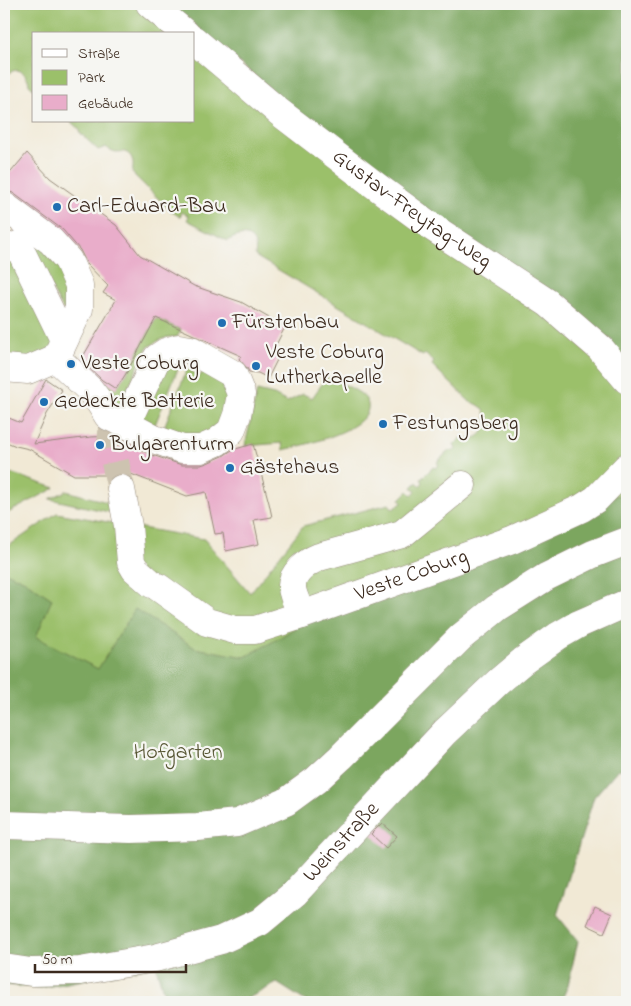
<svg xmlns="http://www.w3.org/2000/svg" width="631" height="1006" viewBox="0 0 631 1006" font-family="'Indie Flower',sans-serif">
<rect width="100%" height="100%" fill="#f6f6f2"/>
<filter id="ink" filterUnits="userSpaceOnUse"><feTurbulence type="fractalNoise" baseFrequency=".02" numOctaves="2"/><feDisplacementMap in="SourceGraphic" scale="10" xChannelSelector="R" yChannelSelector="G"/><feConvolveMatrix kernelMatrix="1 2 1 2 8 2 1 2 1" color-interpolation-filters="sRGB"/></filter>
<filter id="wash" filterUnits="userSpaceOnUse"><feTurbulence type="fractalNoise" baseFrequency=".0096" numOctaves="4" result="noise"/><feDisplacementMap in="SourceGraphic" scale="20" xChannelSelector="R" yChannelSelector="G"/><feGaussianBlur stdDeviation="1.12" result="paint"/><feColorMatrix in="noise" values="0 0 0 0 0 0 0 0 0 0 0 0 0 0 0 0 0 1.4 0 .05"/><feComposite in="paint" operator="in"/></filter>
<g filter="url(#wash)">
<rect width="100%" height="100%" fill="#f1e9d5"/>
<g fill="#9bc06a" stroke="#6b7544">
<path d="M4 4H134L170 34H34V89L29 84C27 69 12 65 4 79Z"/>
<path d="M194 54 538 307 595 357 627 397V596L4 959V549L57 513 204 539 250 593 303 526 389 504 393 509 402 503 400 499 408 491 412 495 416 492 412 487 417 482 420 486 423 482 421 479 433 467 435 468 439 465 437 462 450 450 452 452 456 449 454 445 461 438C466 439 472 440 477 437 486 433 489 417 483 409 480 405 475 403 470 402L432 365 434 362 425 354 423 356 255 256C259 236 243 230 228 241L187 220 189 216 182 212 180 217 171 211 132 173C134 165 134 155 125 152 120 151 116 153 113 151 110 150 108 149 106 147L98 150 79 132 80 130 70 121H194Z"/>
<path d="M36 238 67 267 69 321 27 242Z"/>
<path d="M18 255 60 348 4 366V264Z"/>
<path d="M156 318 181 330 177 337H168L158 341 147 348 116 413 78 365 116 388 127 372Z"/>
<path d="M182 359 152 432 134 424 164 367Z"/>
<path d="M187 369 200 376 204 370 216 375 224 387 228 399 220 426 199 441 161 435Z"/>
<path d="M327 377C337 382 362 390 367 401 379 429 300 446 283 450L282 443 245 446 257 391 274 395 287 402 303 394 312 398Z"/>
<path d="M4 471 55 488 4 515Z"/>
<path d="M66 491 111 503 112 509 109 512 50 499Z"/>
</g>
<g fill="#7ca65e" stroke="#5c683e">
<path d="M169 4H627V369L386 186Z"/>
<path d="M627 494V771L618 769 594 797 557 915 578 941 568 985 561 1002H307L277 983 241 1002H166L156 966 41 988 4 985V571L25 581 52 599 36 637 98 669 135 609 195 648 245 657 281 637 304 622 614 496Z"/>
</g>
<g id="blocks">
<g fill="#e9adca">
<path d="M27 153 50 178 116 225 140 255 194 286 241 302 285 327 275 347 277 360 268 378 258 373 249 372 247 368 239 359 241 356 156 318 127 372 116 389 102 380 81 360 116 300 103 293 108 286 87 264 80 250 63 230 13 193 4 190V166L11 172Z"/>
<path d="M46 379 62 390 47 414 34 444 91 437 113 436 149 454 182 465H201L207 463 223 456 232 450 253 444 269 503 272 517 254 520 259 544 226 551 223 533 215 534 206 492 187 496 131 474H119L116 475H74L29 449 16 446 4 441V416L21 423Z"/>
<path d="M382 823 397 836 386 848 371 834Z"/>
<path d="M595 906 612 914 604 933 587 925Z"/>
</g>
</g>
</g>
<g filter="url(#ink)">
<use href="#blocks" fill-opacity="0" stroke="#968a7a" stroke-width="1"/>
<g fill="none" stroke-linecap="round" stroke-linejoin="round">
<path stroke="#cdc3b0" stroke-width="28" stroke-dasharray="28 14" stroke-linecap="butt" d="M121 489 111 444 112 433 128 420"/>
<defs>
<g id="minor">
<path d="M150 4 186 34"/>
<path id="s1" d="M194 40 279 112 376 186 432 227 548 303 600 348 627 380"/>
<path d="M4 206 51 241 68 260 79 285V309L56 358 28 370 4 368"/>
<path d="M18 245 64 340"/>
<path d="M56 358 90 390 100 403 108 416 130 426 154 439 182 449H201L217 442 231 431 237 415 241 394 233 374 191 350 179 348 166 352 157 358 128 420"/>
<path d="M121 489 128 526 131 562 135 569 152 584"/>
<path id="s2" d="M158 587 207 622 235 630H255L302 615 512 540 582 508 596 499 627 467"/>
<path d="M302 615C299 607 293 597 292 588 291 573 307 562 319 557L402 534 462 485"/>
<path d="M4 825 131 829 198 827 237 823 286 802 316 780 341 757 461 637 497 608 546 577 593 554 627 541"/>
<path id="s3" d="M4 968 31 972 80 971 155 958 221 940 260 922 295 893 373 809 445 732 498 682 523 661 558 636 579 624 627 603"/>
</g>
</defs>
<use href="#minor" stroke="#968a7a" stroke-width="29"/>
<use href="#minor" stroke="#fff" stroke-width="28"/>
</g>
</g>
<g fill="#1f6fb2" stroke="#f6f6f2" stroke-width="2">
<circle cx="57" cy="207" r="5"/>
<circle cx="222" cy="323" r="5"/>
<circle cx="71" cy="364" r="5"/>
<circle cx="256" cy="366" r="5"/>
<circle cx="44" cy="402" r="5"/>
<circle cx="383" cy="424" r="5"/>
<circle cx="100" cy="445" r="5"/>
<circle cx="230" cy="468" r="5"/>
</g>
<g text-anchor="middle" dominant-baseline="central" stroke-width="4.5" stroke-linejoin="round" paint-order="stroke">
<g font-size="22" fill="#3b2a1e" stroke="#f6f6f2" text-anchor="start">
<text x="67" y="207">Carl-Eduard-Bau</text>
<text x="232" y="323">Fürstenbau</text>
<text x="266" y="353">Veste Coburg<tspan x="266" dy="25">Lutherkapelle</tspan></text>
<text x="81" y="364">Veste Coburg</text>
<text x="54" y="402">Gedeckte Batterie</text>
<text x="393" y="424">Festungsberg</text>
<text x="110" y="445">Bulgarenturm</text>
<text x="240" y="468">Gästehaus</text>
</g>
<g font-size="22" fill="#3b2a1e" stroke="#f6f6f2">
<text stroke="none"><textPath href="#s1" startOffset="276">Gustav-Freytag-Weg</textPath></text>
<text stroke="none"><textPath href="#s2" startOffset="275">Veste Coburg</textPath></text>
<text stroke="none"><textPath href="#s3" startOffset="378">Weinstraße</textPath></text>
</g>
<g font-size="22" fill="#585735" stroke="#f6f6f2">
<text x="178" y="753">Hofgarten</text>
</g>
</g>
<rect width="631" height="1006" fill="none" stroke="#f6f6f2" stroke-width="20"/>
<rect x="32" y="32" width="162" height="90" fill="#f6f6f2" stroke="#aba49d"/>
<rect x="42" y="49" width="25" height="8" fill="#ffffff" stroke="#aba49d"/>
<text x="78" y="58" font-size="15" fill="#3b2a1e">Straße</text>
<rect x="42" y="70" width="25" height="15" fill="#9bc06a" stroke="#aba49d"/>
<text x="78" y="82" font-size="15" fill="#3b2a1e">Park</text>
<rect x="42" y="95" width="25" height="15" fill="#e9adca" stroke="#aba49d"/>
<text x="78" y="108" font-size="15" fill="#3b2a1e">Gebäude</text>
<path d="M35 964v8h151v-8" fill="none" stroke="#3b2a1e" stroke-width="2.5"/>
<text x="42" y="964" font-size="15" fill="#3b2a1e" stroke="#f6f6f2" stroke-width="4" paint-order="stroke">50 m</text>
</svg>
